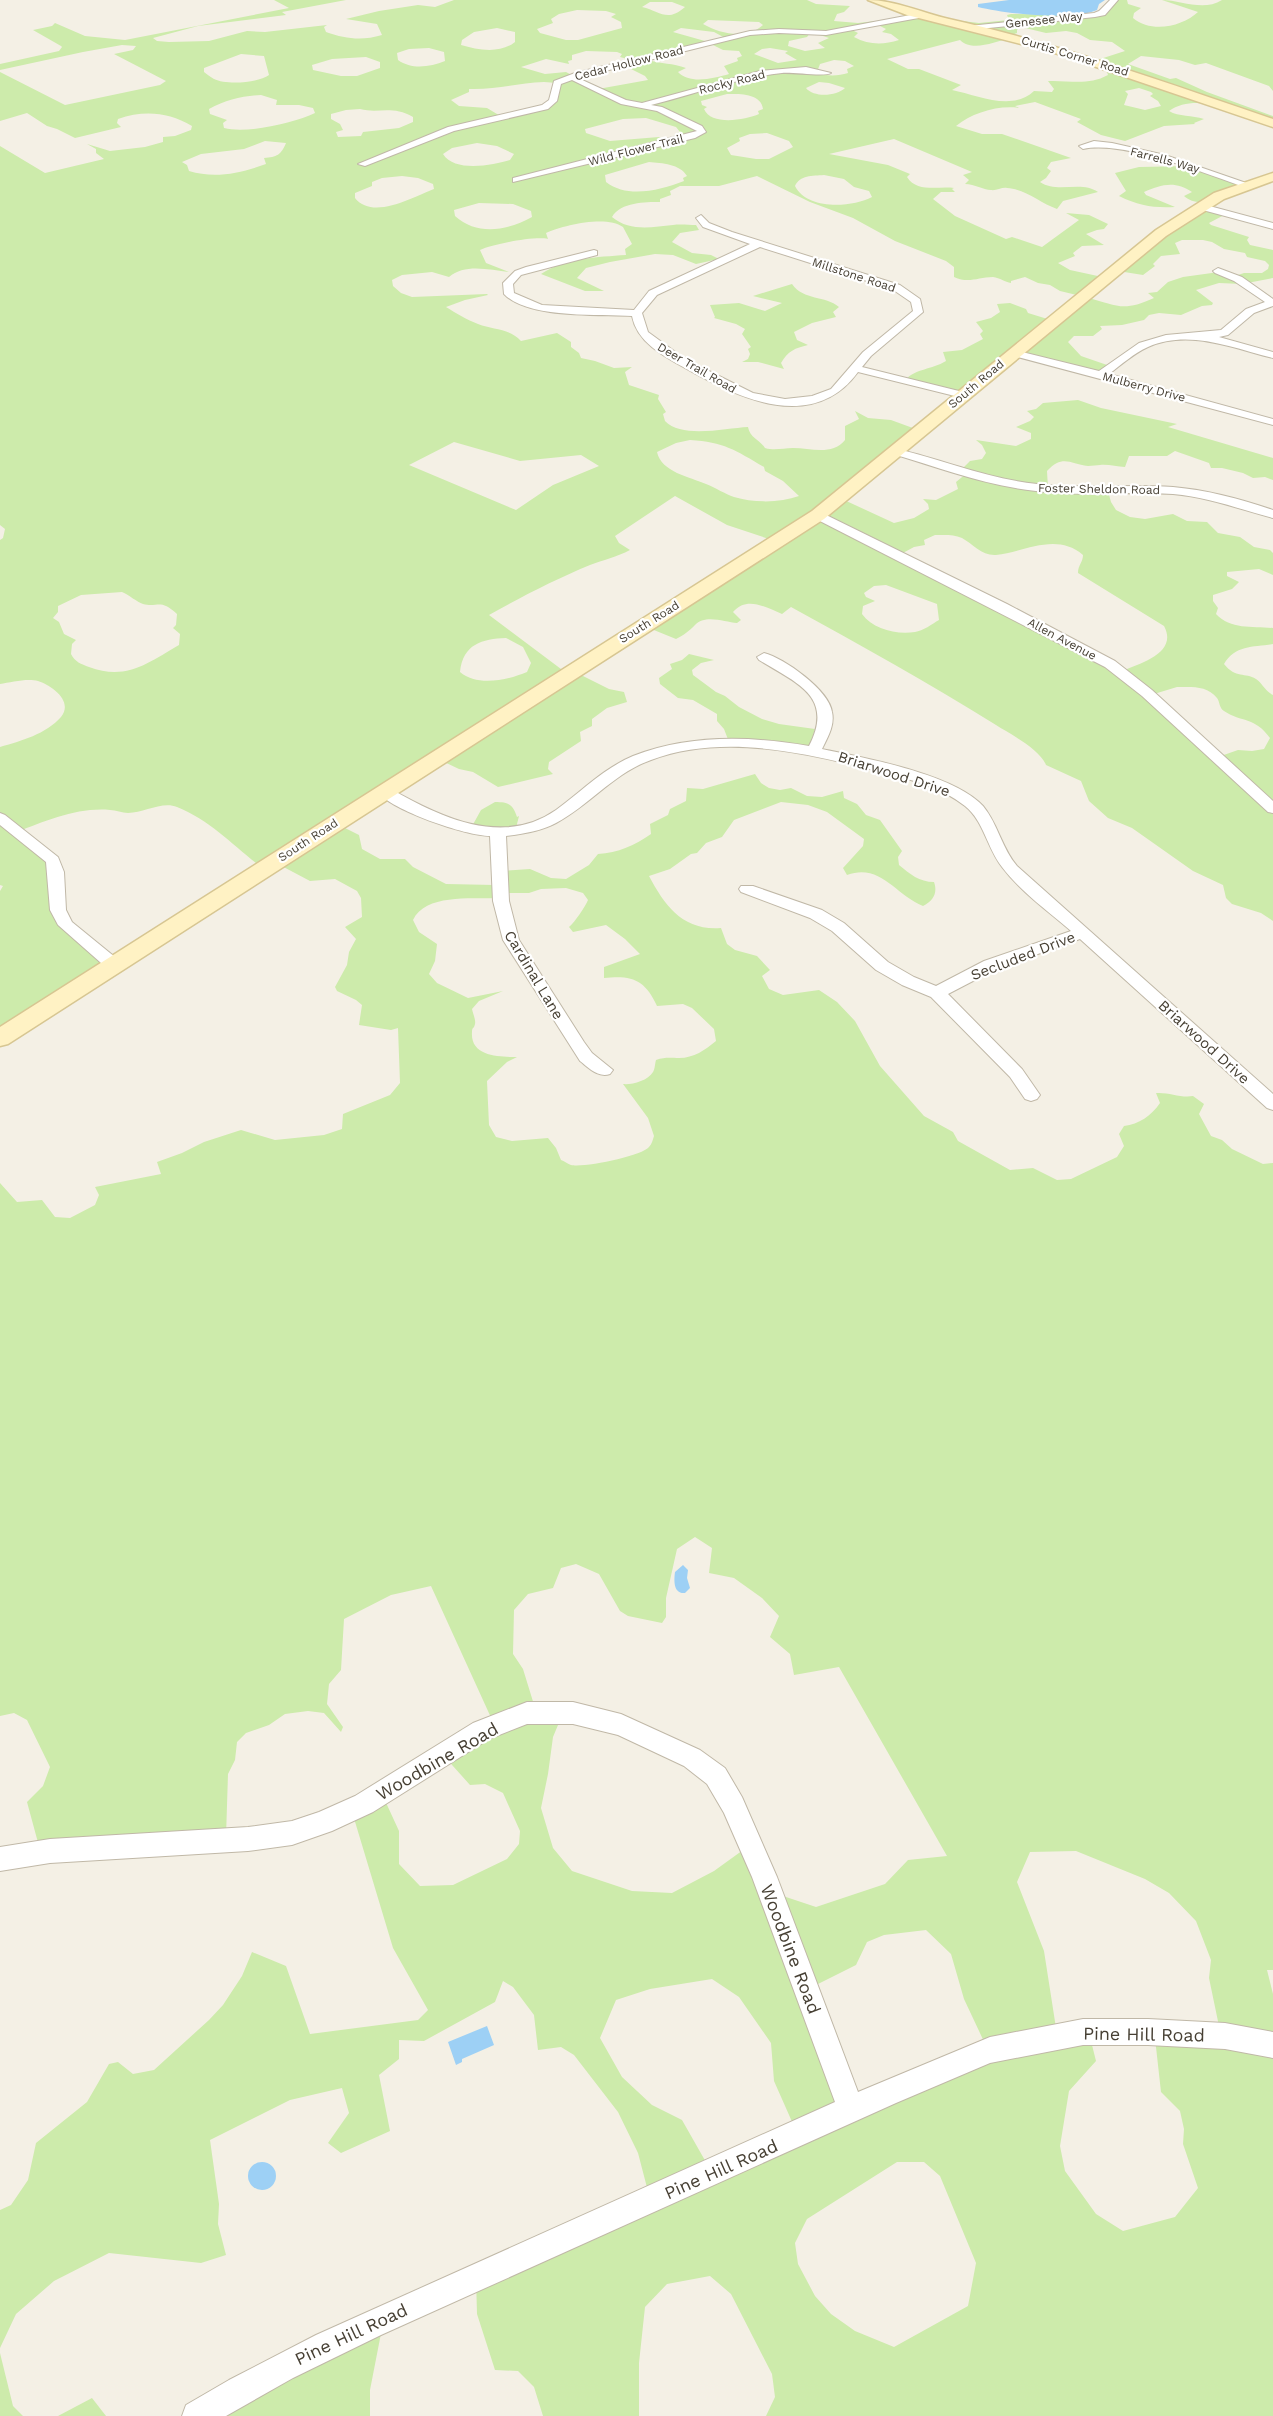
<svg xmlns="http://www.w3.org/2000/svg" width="1273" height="2416" viewBox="0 0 1273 2416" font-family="'Work Sans',sans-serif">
<rect width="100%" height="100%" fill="#f4f0e5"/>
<g fill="#cdebab" fill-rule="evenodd">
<path d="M274 0H346L282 12 286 15 198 26 153 38 157 41 169 42 209 41 247 31 265 32 327 25 324 27 326 32C346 39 362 41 382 35L377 24 346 19 379 11 418 5 435 7 454 0H807L816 4 850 6 844 12 837 14 834 21 858 23 920 16 979 23 1009 20 1007 15 1011 14 1098 15 1115 0H1127L1128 4 1141 8 1134 13 1133 18C1152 34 1183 26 1198 12L1162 0C1181 0 1203 12 1222 0H1273V91L1269 86 1206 63 1195 65 1179 60 1141 56 1128 64 1170 79 1176 78 1207 92 1273 116V123C1243 114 1197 91 1169 111 1179 117 1192 115 1204 119L1194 123 1195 124 1164 126 1125 141 1101 135 1077 122 1081 119 1035 102 1015 106 1019 108C998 105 972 113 956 126L982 134H1002L1071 158 1051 162 1047 168 1051 171 1046 178 1040 182C1058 194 1081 180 1098 192L1063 201 1057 209C1040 203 1025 189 1007 188 1002 187 996 191 991 190 983 190 975 184 965 184L969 180 963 175 972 172 894 139 829 154 888 165 910 174 907 177C917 193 938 186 954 188L952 189 955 192H941L933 199 955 216 1006 239 1012 237 1042 247 1079 220 1066 213 1089 215 1108 224 1104 229 1097 230 1086 234 1104 245 1082 246 1073 253 1075 256 1058 263 1070 270 1107 278 1086 297C1118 306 1123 312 1154 298L1148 293 1157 292 1168 282 1183 277 1219 272 1232 277 1244 273H1262L1268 269 1269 265 1265 261 1247 257 1245 253 1224 249 1212 242 1203 240H1182L1175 243 1180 254 1161 256 1153 264 1155 266 1143 275 1118 271 1203 207 1228 213 1209 223 1211 225 1249 237 1247 240 1250 245 1273 250V278L1242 284 1219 283 1196 290 1213 303 1212 305 1202 306 1181 315 1159 313 1149 315 1144 320 1122 325 1100 326 1102 329 1093 336H1074L1068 342 1081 356 1110 366 1102 373 1016 353 966 394 905 380C917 368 931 370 946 361L943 352 962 350 983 339 980 334 983 331 976 322 991 318 1000 312 997 304 1010 303 1026 309 1028 313 1054 321 1085 297 1060 291 1050 285 1038 283 1025 277 1011 281V283C1005 282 1000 278 993 277 978 277 969 284 954 277V267L946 261 895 241 853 218 810 202 757 176 719 186H680L670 191 671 195 660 199V202C645 202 621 202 612 217 630 232 652 227 673 225 680 224 689 225 696 225L699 230 680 233 672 242 692 253 711 255 719 259 696 264 673 255 655 254 610 262 586 268 577 278 604 291H585L541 274C565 258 597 257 626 255L625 249 632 244 623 227C607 215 563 225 546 233L548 239C534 236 493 244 480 250L486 263 509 272C490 270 465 263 449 277L432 272 402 275 392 280 393 286 401 293 412 297 487 294 488 295 465 300 446 307C456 313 467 320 478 324 493 330 509 328 521 341L557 333 571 342V347L579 353 581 358 595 361 614 368 632 367 625 372 629 385 659 395 658 399 666 412 663 414 665 421C682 439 726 428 748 427 750 438 760 440 765 448 775 451 783 448 793 448 811 448 832 456 845 440V426L859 419 855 411 868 418 891 420 921 431 842 499 894 523 914 518 929 509 928 504 923 499 936 500 958 489 956 482 967 473 961 470 970 461 982 459 986 453 982 445 976 440 1016 446 1031 439V433L1016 427 1030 421 1034 417 1027 411 1036 409 1043 403 1078 400 1101 408 1177 424 1168 427 1273 458V480L1265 477 1253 478 1243 473 1222 468H1211L1209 463 1175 451 1167 456H1129L1125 467C1117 467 1108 464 1100 465 1097 465 1092 466 1088 466 1070 464 1063 454 1047 471L1048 488 1108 491 1111 502 1116 510 1130 517 1145 519 1173 514 1187 521 1207 522 1218 533 1240 537 1254 547 1270 550 1273 553V575L1259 569 1227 572V576L1239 582 1232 589 1213 595V601L1218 608 1216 614C1231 630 1252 626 1273 628V644C1253 647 1235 645 1224 664 1236 679 1245 672 1256 679 1263 684 1265 691 1273 695V921L1261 913 1232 904 1226 898 1223 885 1193 871 1132 828 1108 818 1089 801 1081 781 1046 765C1040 749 1010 734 996 725 929 683 860 645 791 607L782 614C765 607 747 596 733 612L741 620 737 623C725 622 705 614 695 625 689 631 684 635 676 639L644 626 778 542 727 525 675 496 615 536 619 543 630 550C617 557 603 560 590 565 556 579 521 597 489 615L561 669 568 673 575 672 609 689 624 692 627 702 607 708 592 719V726L580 732 581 741 549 762 548 769 553 774 498 787 473 772 459 769 440 760 337 824 359 835 362 849 380 859H405L413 867 446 884 495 885 501 871 530 869 551 878 566 879 589 865 598 854C618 853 635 845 651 834L650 824 668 815 670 809 686 801 687 788 703 789 755 774 761 783 769 788 780 790 791 788 807 796 822 797 843 791 844 798 857 804 866 815 880 820 902 851 898 857 899 865C910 874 919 882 934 882 938 893 933 901 923 906 895 895 881 863 847 875L843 868 863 846 864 839 827 812 808 805 781 802 734 820 722 837 706 843 697 853 691 854 670 869 649 876C665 906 683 931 721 928L727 944 735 950 757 956 770 970 762 976 769 989 783 995 819 990 837 1002 855 1021 880 1066 924 1116 953 1132 958 1141 1010 1170 1033 1168 1057 1180 1071 1179 1117 1157 1124 1146 1119 1134 1124 1126C1139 1124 1151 1116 1160 1103L1156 1093C1169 1092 1180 1098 1193 1096L1204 1104 1199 1114 1211 1136 1222 1140 1232 1149 1263 1164 1273 1163V1970H1267L1273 1994V2416H766L775 2397 772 2374 731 2294 710 2276 667 2284 645 2307 639 2363V2416H543L534 2387 518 2371 495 2370 477 2314 476 2278 650 2199 638 2153 618 2112 574 2055 561 2047 538 2050 534 2015 513 1987 503 1981 495 2002 424 2041 399 2040V2059L379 2075 390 2131 341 2153 328 2143 349 2113 342 2088 290 2100 210 2140 219 2204 218 2224 226 2255 201 2263 109 2253 54 2281 16 2314 0 2348V2210L11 2205 28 2180 36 2143 87 2102 109 2064 118 2062 133 2074 154 2070 209 2020 223 2005 242 1976 252 1952 286 1966 310 2034 418 2020 428 2010 393 1948 353 1815 382 1794 399 1831V1864L420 1886 453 1885 507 1859 519 1844 520 1831 503 1793 485 1784 470 1785 444 1756 493 1722 431 1586 391 1595 344 1619 341 1670 329 1684 327 1704 343 1727 341 1732 324 1713 308 1711 285 1714 269 1725 246 1733 237 1742 235 1760 228 1774 226 1837 40 1850 27 1802 43 1786 50 1767 27 1720 14 1713 0 1716V1183L17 1202 42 1200 55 1217 70 1218 95 1205 99 1195 95 1187 161 1174 157 1162 182 1153 204 1142 241 1130 275 1140 324 1135 342 1129 343 1114 390 1095 400 1083 398 1028 391 1030 359 1025 362 1005 356 1000 337 991 335 987 347 965 349 952 356 939 345 927 362 917 361 898 357 891 335 879 310 881 276 863 264 869C235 848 212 821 177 807 162 801 144 813 128 813 122 813 116 810 110 810 78 807 45 821 17 832L36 848 52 869 53 911 117 964 0 1039V891L3 886 0 885V747C21 741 46 734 61 717 74 701 51 685 38 681 28 678 11 682 0 684V540L3 538 5 529 0 525V146L45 173 104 159 96 153V149L87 144 110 151 145 147 163 142V137L175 136 191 130 192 126C168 112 144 110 118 119L117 123 121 127 75 138 57 129 47 126 27 113 0 121V72L65 105 160 85 166 81 114 54 133 50 136 46 122 45 83 52 0 70V64L59 51 62 47 61 46 33 30 52 26 55 23 85 36 125 40 289 8ZM650 2H672L685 7C667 23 660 11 642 7ZM577 10 606 11 616 14 611 17 621 22 622 28 578 40H566L540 33 537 29 553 23 551 19 559 14ZM708 20 759 22 763 25C746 40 721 34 703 24ZM878 25 886 29 882 32 891 34 899 40C883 45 869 45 854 37L858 33 852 30ZM1021 27 1046 33 1066 31 1077 33 1090 40 1112 42 1125 51 1094 61 1117 70 1107 72 1108 75C1088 86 1069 80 1048 81L1054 89 1052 92 1034 91C1012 112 977 95 952 90L961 85 919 69H908L887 59 960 40C972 52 995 42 1010 38L1009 36 1017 33V30ZM497 28 515 32V42C500 54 478 50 461 45L462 40 474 32ZM681 28 714 32 727 39 712 43 673 32ZM811 32 829 38 818 43 825 48 805 51 788 46 789 41 807 37ZM711 44 723 50 739 51 742 56 737 58 738 61 724 66 729 74C715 78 690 85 678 72L686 68C673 63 661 64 648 60ZM429 48 444 52 445 61C430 67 412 70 398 60L397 53 409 49ZM770 48 788 51 785 53 797 60 778 63 754 54 762 49ZM586 51 617 52 622 54 620 57 635 61 623 65 645 76 648 80 598 89 566 72 545 74 521 67 546 59 569 64 568 61 572 60V55ZM241 54 264 56 269 75C258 83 226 85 214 79 210 77 207 74 204 72V68ZM366 57 380 62V68L357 76H341L313 70 312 65 332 59ZM834 60 845 61 854 66 847 69 848 73C838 76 827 77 817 72L820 64ZM544 82 557 83 550 105 502 117 487 108 459 106 451 100 469 92V89C495 90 518 83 544 82ZM819 82 829 83 845 88C837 96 814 98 806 88ZM1139 88 1151 92 1153 94 1150 96 1158 101 1161 106 1145 110 1124 105 1128 94 1125 91ZM727 94C739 94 761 93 763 109L758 111 759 114C745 120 711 126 704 109L707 107 702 105 701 101ZM261 95 277 100 276 105H299L313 108 315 113C294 123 247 134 224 128L223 123 227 120 210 114 209 109C226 100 242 96 261 95ZM360 109C378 114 392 105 413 117V122L399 128 363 132 361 136 338 137 336 132 343 130 340 124 331 119V114L346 110ZM646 118 676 127 680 132 677 133 684 138 668 141 659 137 610 141 586 133 585 129 623 119ZM767 133 789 141 793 147 769 159H756L731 155 727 148 740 141 739 138 750 134ZM265 141 286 143C281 155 277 157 264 158L266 164C241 173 215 179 189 171L187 165 182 162 201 154 244 149ZM477 143 497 146 514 154 510 160C493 165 455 173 443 154L452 148ZM649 162C662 163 680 164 687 176L683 178 684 181C660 190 628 199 606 182L605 175ZM824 175 844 179 854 187 869 191 872 197C851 208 807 210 795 186 800 175 812 176 824 175ZM402 176 418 178 433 184 434 189C415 196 373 221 355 198V193L372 186V182L382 178ZM479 203 513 204 531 211 532 217C507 231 477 236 455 216L454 210ZM690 440C724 442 735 450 764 467L765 471 783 481 799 496C780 503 754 503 734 497 725 494 716 488 706 484 690 477 661 472 657 452L676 443ZM454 442 520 461 581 455 599 466 553 485 516 510 409 465ZM935 535C944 535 953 534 962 538 973 544 982 556 996 555 1025 552 1056 532 1083 555 1083 562 1078 565 1078 573L1164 626C1178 652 1143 663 1122 671L901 554 914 547 925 545 924 540ZM886 585 937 604 939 620C932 624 923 631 915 632 896 635 873 629 862 614L863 606 875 601 866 597 864 593 874 586ZM122 592C129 595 137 602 143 604 158 608 160 598 177 614L176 625 173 628 180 634 179 645C148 663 126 681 89 667 81 664 75 662 71 654L72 644 76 640 64 634 59 622 53 618 58 612V606L81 595ZM506 638 523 647 531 663 527 672C508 680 477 687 460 672 463 644 482 639 506 638ZM1177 687C1191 687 1207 685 1217 698 1220 702 1219 708 1224 711 1242 723 1254 716 1270 738L1264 749 1252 751 1238 750 1218 757 1154 694ZM566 888 583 893 588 900C585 907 575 922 569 927L573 932 606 925 625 939 640 954 604 967V978C633 975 645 980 657 1006L683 1004 692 1008 714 1029 716 1041C705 1050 694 1058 679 1058 670 1058 665 1057 656 1060 655 1063 655 1069 653 1072 648 1081 631 1085 623 1084L648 1118 654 1136C653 1139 652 1144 649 1147 642 1156 584 1168 571 1165 568 1164 564 1161 561 1160L556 1148 548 1138 512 1141 496 1137 489 1125 487 1081 507 1062 517 1057C500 1057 470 1057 472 1032 472 1027 474 1029 475 1024 476 1020 473 1014 472 1009L479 1001 503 991 468 998 437 983 429 974 435 961 437 944 419 932 413 920C425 894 470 899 495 898L500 893H529L541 889ZM695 1537 712 1548 709 1573 734 1578 762 1598 779 1616 770 1637 790 1654 794 1675 839 1667 947 1856 908 1860 885 1884 816 1907 774 1893 750 1845 714 1871 672 1893 632 1891 572 1871 553 1848 541 1808 548 1774 553 1737 563 1713 535 1708 523 1669 513 1654 514 1610 528 1594 553 1588 561 1568 576 1564 599 1574 620 1611 628 1616 662 1623 666 1617V1598L677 1549ZM1076 1851 1145 1879 1169 1893 1196 1921 1211 1960 1209 1978 1220 2031 1155 2038 1161 2092 1180 2111 1184 2129 1183 2144 1198 2188 1175 2217 1123 2231 1096 2214 1065 2171 1060 2146 1069 2091 1096 2061 1089 2033 1056 2028 1044 1951 1017 1882 1030 1852ZM926 1930 951 1954 964 1999 987 2048 854 2105 816 1985 856 1965 867 1942 884 1935ZM712 1979 739 1997 771 2043 774 2081 797 2133 711 2171 682 2120 652 2105 622 2077 600 2038 616 2000 650 1989ZM897 2162H924L940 2176 976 2263 968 2306 894 2347 855 2331 831 2314 815 2296 798 2264 795 2243 807 2219Z"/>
<path d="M1191 166 1248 184C1230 192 1202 212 1184 196L1192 192C1175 180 1160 185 1144 192L1146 195 1175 207C1154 208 1139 206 1119 196L1126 191 1115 173 1139 167Z"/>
<path d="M792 284C804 301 825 295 839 307L833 312 836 317 812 323 794 332 797 340 808 345C795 348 788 351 781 363L784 369 758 362H742L748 359 750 354 748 349 751 347 742 334 745 329 736 324 714 318 715 317 710 305 739 303 765 311 782 303 753 296Z"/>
<path d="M689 654 714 660 701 663 692 670 693 675 716 692 725 696 739 707 762 719 779 724 815 729 809 748 729 742 724 729 717 721V714L693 700 678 698 660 684 659 678 672 669 670 664 682 660Z"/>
<path d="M495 802C508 802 513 804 517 817L519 816 516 828H471L481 810Z"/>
<path d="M384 2318 370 2390V2416H198Z"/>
<path d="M0 2353 13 2406 23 2416H0Z"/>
<path d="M92 2398 106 2416H58Z"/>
</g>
<g fill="#9dd0f5">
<path d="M1009 0H1105L1099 4 1097 10C1070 21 1007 14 978 7V4Z"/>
<path d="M683 1565 688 1570 687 1578 690 1588 685 1593C673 1594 674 1580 675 1572Z"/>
<path d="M487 2026 494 2045 462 2059V2062L456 2065 448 2042Z"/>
<circle cx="262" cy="2176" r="14"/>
</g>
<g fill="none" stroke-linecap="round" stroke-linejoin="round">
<defs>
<g id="street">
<path d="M1110 0H1118L1105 15 1095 17 969 30 965 28 969 26 1094 13 1099 11Z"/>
<path d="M921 13H924V17L826 35 779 33 750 35 581 77 580 79 626 100 642 103 760 71 806 67 831 73C825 77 793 72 782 73 737 78 695 94 651 105L662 107 702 126 706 132 695 138 513 182V178L697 131 657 111 621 104 572 80 561 84 557 101 548 109 454 131 365 166 358 164 448 127 542 105 549 100 554 81 575 73 750 31 779 29 826 31Z"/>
<path d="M1094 141 1112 143 1165 155 1252 185 1244 187C1204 173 1123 140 1083 149L1079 146Z"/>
<path d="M1202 204 1273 223V229L1199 209V205Z"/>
<path d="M701 215 709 223 732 232 900 285 920 299 923 312 871 356 862 367 967 393 969 395 963 398 858 372C813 434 737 398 685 368 663 356 637 342 632 316 598 314 528 319 504 294L503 283 515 271 526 267 594 250 597 251V255L521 275 513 284 514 293 542 305 634 310 649 291 750 244 703 227 696 218ZM760 247 892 289 911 302 913 311 863 352 831 389 812 396 785 399 753 393 685 359 648 332 642 313 657 295Z"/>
<path d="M1218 268 1242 277 1273 299V306L1254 313 1228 335 1219 337 1273 352V358C1232 348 1189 329 1148 347 1134 353 1121 365 1109 374L1273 419V425L1010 355 1009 353 1014 350 1099 371 1139 343 1166 335 1221 330 1246 309 1265 302 1234 281 1215 273 1213 271Z"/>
<path d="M897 449C944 460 988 479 1037 484 1082 489 1128 484 1173 487 1207 490 1241 499 1273 510V518C1239 509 1208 497 1173 494 1128 491 1082 497 1036 491 987 486 940 468 893 454L891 452Z"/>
<path d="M818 511 1007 604 1115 661 1152 690 1273 801V813L1268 812 1142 696 1105 667 814 518 812 515 814 512Z"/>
<path d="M764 653C784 658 829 690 832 712 835 725 828 737 822 749 865 758 954 774 983 806 998 824 1002 849 1017 866L1273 1094V1110L1267 1108 1080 939 996 969 948 994 1022 1069 1040 1095 1037 1099 1031 1101 1025 1099 1010 1077 931 997 902 985 876 970 832 931 810 918 741 892 739 889 741 886H753L822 910 844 923 888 962 914 977 936 986 984 961 1071 931C1048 911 1020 891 1002 867 987 848 984 821 965 806 940 786 907 779 878 771 805 753 724 733 651 760 614 773 590 805 556 823 541 831 523 834 506 836L509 901 519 940 584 1042 592 1053 613 1070 610 1074C598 1078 589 1068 580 1061L503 940 493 901 490 836C466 836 390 810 377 791L384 787 389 788C438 816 502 848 556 810 581 792 604 768 633 756 689 734 752 736 809 746 835 696 796 683 759 660L757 657Z"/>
<path d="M0 813 5 815 58 857 64 872 66 910 72 922 121 962 123 966 121 970H109L58 925 50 910 46 862 0 825Z"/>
<path d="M527 1702H573L621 1714 700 1750 725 1768 742 1797 777 1877 858 2092 990 2037 1083 2019H1148L1225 2023 1273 2032V2058L1225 2049 1148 2045H1083L990 2063 896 2103 381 2335 293 2378 226 2416H182L186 2405 229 2380 316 2335 835 2102 752 1877 724 1813 707 1784 684 1766 618 1735 573 1724H527L489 1739 373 1812 332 1831 292 1845 248 1851 50 1863 0 1871V1847L50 1839 248 1827 292 1821 319 1812 355 1796 473 1723Z"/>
</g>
<g id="secondary">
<path d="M868 0C895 0 922 13 949 19 1060 44 1166 83 1273 119V127L1052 52 907 15Z"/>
<path d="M1273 173V181L1224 199 1166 236 824 519 8 1044 0 1046V1027L812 511 1156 230 1214 193Z"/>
</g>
</defs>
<use href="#street" stroke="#c0b8a7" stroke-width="2"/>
<use href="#secondary" stroke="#d7c692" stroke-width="3"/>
<use href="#street" fill="#fff" fill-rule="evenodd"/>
<use href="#secondary" fill="#fff2c4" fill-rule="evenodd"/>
</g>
<g text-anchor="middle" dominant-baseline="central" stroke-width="4.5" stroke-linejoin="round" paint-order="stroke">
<g font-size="12" fill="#474034" stroke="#fff">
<text transform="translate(1044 20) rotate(-6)">Genesee Way</text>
<text transform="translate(1075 56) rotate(17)">Curtis Corner Road</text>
<text transform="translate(629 63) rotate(-14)">Cedar Hollow Road</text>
<text transform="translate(732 82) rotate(-14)">Rocky Road</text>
<text transform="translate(636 150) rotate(-14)">Wild Flower Trail</text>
<text transform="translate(1165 160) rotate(15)">Farrells Way</text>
<text transform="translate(854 275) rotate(18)">Millstone Road</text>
<text transform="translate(697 368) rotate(30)">Deer Trail Road</text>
<text transform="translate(976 384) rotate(-40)">South Road</text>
<text transform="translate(1144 387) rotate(15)">Mulberry Drive</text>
<text transform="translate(1099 489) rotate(1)">Foster Sheldon Road</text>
<text transform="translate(649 622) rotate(-32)">South Road</text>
<text transform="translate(1062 639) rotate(28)">Allen Avenue</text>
<text transform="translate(308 840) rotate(-33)">South Road</text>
</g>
<g font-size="15" fill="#474034" stroke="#fff">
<text transform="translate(894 774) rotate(18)">Briarwood Drive</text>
<text transform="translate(1023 956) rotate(-21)">Secluded Drive</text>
<text transform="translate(534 975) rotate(59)">Cardinal Lane</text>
<text transform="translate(1204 1042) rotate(42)">Briarwood Drive</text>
</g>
<g font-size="18" fill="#474034" stroke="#fff">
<text transform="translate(437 1761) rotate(-30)">Woodbine Road</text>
<text transform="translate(791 1949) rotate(69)">Woodbine Road</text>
<text transform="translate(1144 2034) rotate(1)">Pine Hill Road</text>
<text transform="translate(721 2169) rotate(-24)">Pine Hill Road</text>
<text transform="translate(351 2334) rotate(-25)">Pine Hill Road</text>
</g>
</g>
</svg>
